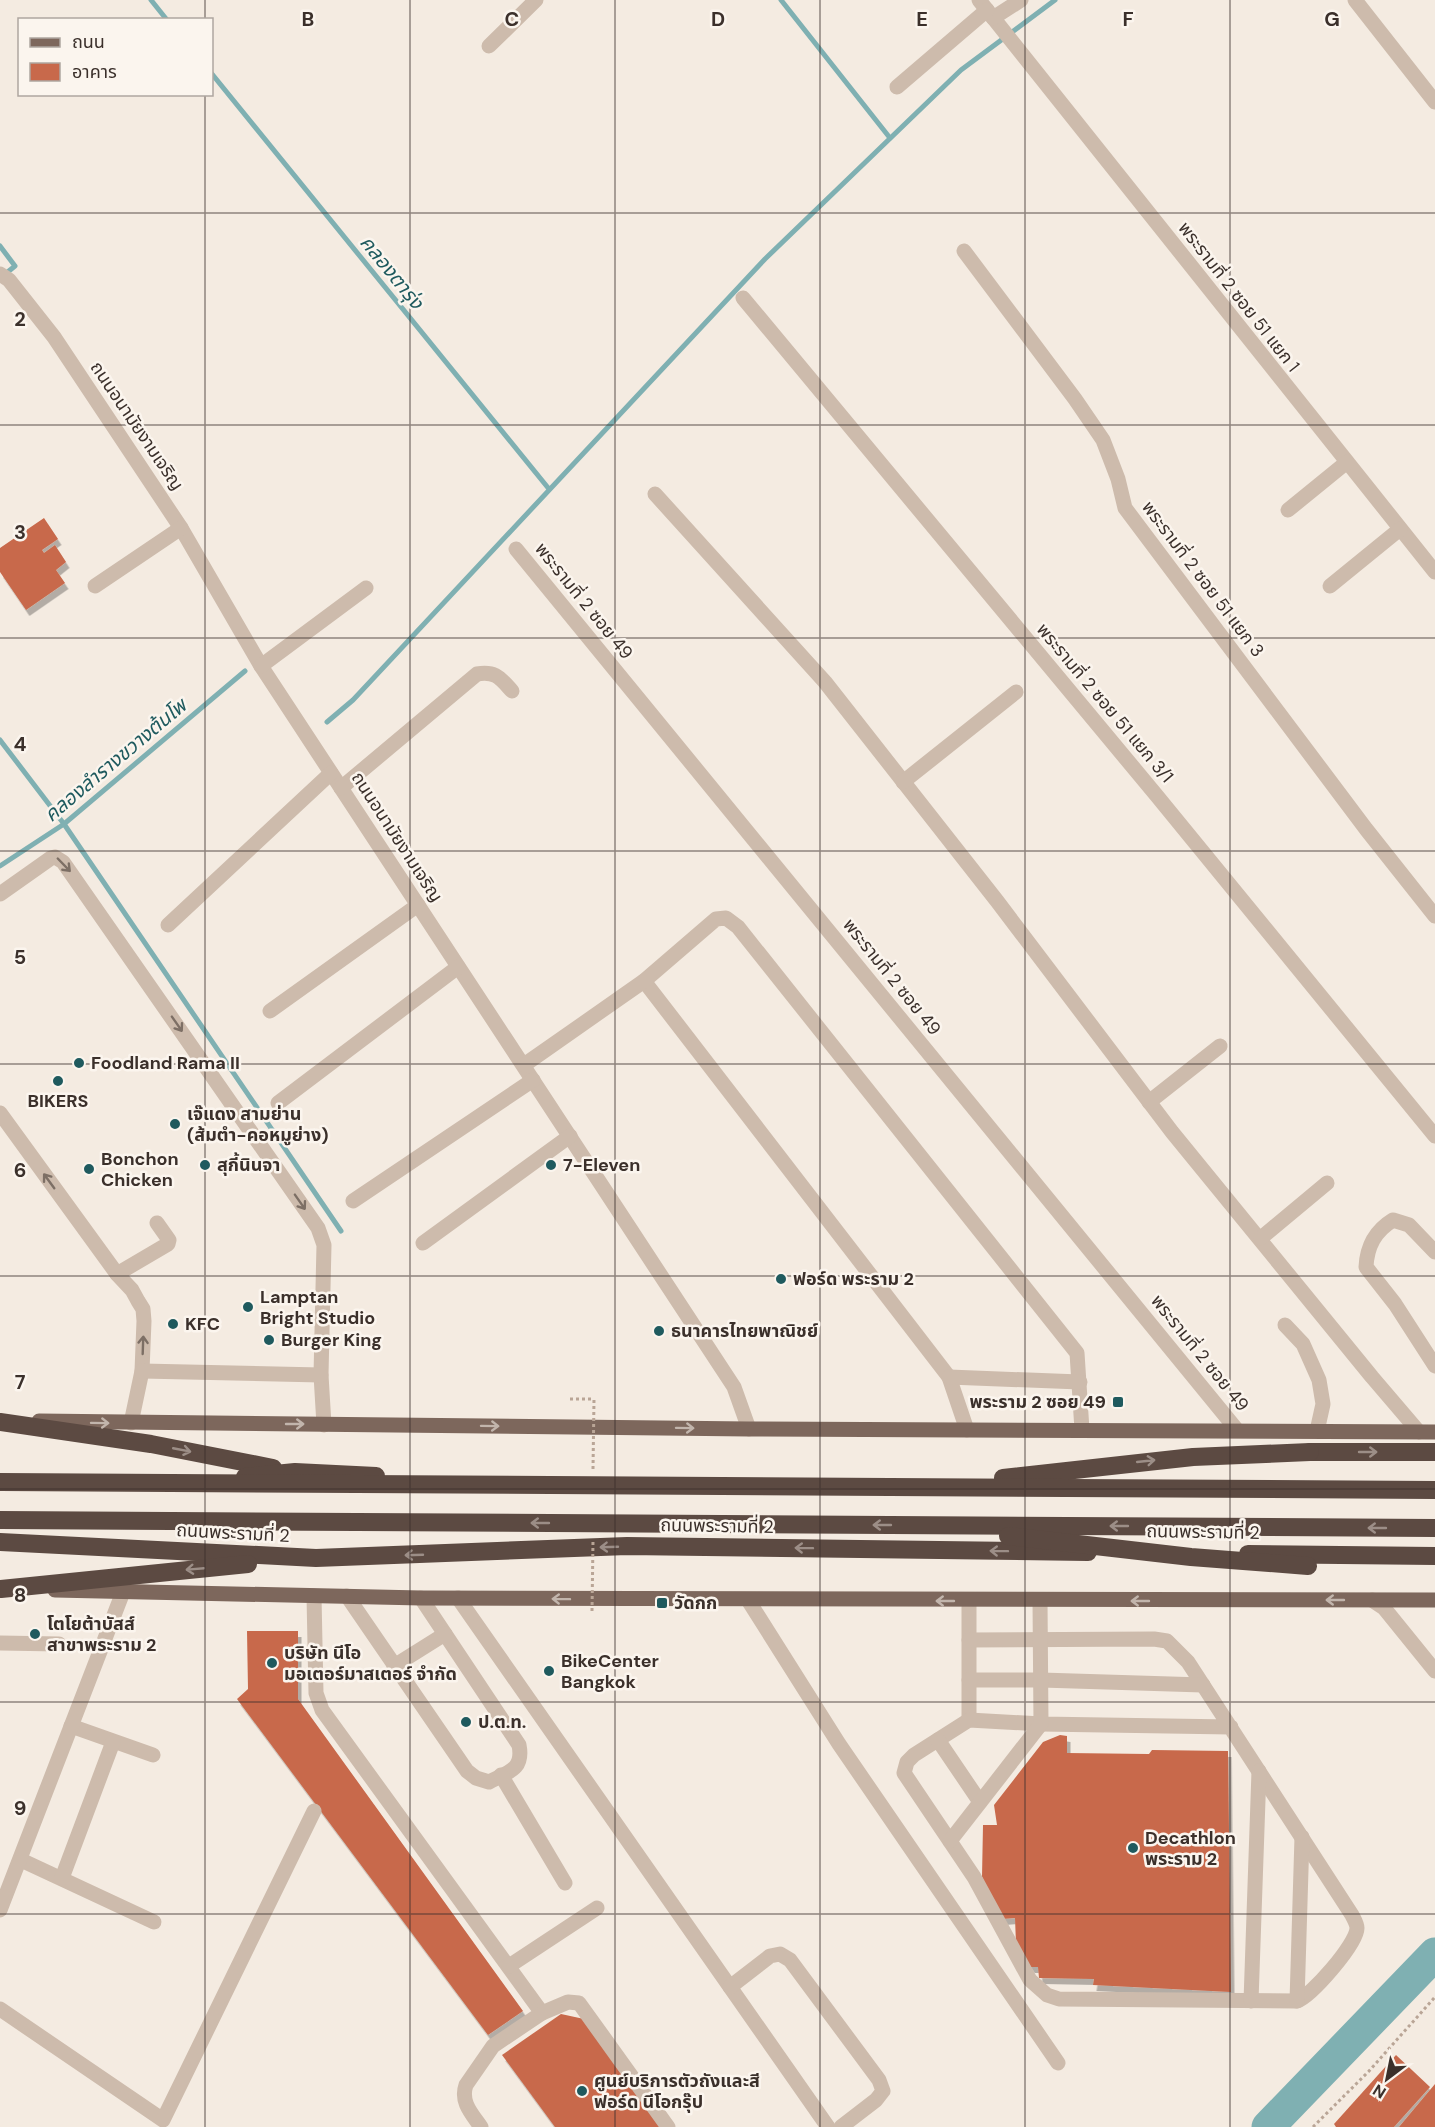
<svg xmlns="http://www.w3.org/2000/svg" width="1435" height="2127" viewBox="0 0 1435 2127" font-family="'DM Sans','Noto Sans Thai',sans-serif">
<defs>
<filter id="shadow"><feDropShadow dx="3.5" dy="6" stdDeviation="0" flood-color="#0004"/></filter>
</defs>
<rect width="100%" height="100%" fill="#f4ebe1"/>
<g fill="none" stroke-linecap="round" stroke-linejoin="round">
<g stroke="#7fb0b2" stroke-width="5">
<path d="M151 0 167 20"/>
<path d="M781 0 890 138"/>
<path d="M212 74 549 489"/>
<path d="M0 246 15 266 4 275"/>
<path d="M327 722 353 700 765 259 961 70 1055 0"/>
<path d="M0 740 64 824 341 1231"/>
<path d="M0 866 64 824 245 671"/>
</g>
<path stroke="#7fb0b2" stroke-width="33" d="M1268 2127 1435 1954"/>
</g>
<g fill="#c8694b" filter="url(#shadow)">
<path d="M44 518 58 539 42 550 44 553 55 545 66 562 56 570 65 583 26 610 0 572V548Z"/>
<path d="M247 1631H298V1699L523 2011 488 2035 237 1699 248 1689Z"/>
<path d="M1060 1735 1067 1736V1753L1149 1754 1152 1750 1228 1751 1231 1992 1093 1985 1094 1979 1039 1978 1038 1967H1031L1016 1944 1015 1918 1001 1919 982 1877 983 1825H997L994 1805 1043 1742Z"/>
<path d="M561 2014 584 2019 663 2127H555L502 2055Z"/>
<path d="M1396 2055 1430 2087 1394 2127H1336L1334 2124Z"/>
<path d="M1435 2084V2127H1399Z"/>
</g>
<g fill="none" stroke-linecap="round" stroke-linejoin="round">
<g stroke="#b9a596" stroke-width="3" stroke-dasharray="3 3" stroke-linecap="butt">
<path d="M570 1399H594"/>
<path d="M1313 2127 1369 2071 1435 1997"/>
</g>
<g stroke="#cdbbac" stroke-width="15">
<path d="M979 0 1435 572"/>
<path d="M1355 0 1435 102"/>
<path d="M993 18 1021 0"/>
<path d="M489 46 536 0"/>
<path d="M897 87 987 10"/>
<path d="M964 251 1075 399 1103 440 1118 479 1125 508 1366 829 1435 916"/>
<path d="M0 274 9 280 54 337 181 528 261 666 734 1387 749 1429"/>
<path d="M743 298 1157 796 1435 1136"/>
<path d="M655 494 825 682 997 901 1172 1132 1372 1377 1419 1432"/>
<path d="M1288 510 1347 462"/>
<path d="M516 549 1237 1430"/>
<path d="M95 586 181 528"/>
<path d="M1330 586 1400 529"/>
<path d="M261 666 366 588"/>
<path d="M903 782 1016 692"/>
<path d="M341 788 477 674C496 671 500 678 512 691"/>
<path d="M0 894 51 858 55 857 63 862 318 1228 324 1245 321 1375 324 1425"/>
<path d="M168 925 331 773"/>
<path d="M644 981 949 1377 967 1430"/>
<path d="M270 1011 418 905"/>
<path d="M524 1065 644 981 716 919 726 918 738 927 1077 1353 1082 1430"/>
<path d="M1149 1102 1220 1046"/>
<path d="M278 1103 458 967"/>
<path d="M0 1113 117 1274 132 1290 138 1301 143 1309 144 1321 142 1371 131 1423"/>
<path d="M353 1201 533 1080"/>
<path d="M1261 1238 1327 1183"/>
<path d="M423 1243 570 1136"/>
<path d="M1435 1252 1409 1225 1393 1220C1375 1231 1367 1246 1366 1267L1395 1304 1435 1366"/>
<path d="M117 1274 168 1244 169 1240 157 1223"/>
<path d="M1285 1325 1303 1344 1319 1380 1323 1404 1317 1431"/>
<path d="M142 1371 321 1375"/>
<path d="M949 1377 1080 1382"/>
<path d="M314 1596 316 1693 322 1710 542 2013 493 2046 466 2085C460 2102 472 2114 481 2127"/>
<path d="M347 1596 467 1771 476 1778 489 1782C508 1772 524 1770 519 1745L421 1598"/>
<path d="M458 1598 828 2127"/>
<path d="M748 1600 839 1744 1058 2063"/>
<path d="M1372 1600 1384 1608 1435 1671"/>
<path d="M969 1601V1720"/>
<path d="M969 1640 1154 1639 1167 1641 1188 1662 1352 1915C1354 1919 1357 1924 1357 1928 1357 1944 1311 1996 1297 2001L1059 1999 1047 1995 1030 1980 974 1877 904 1773 907 1762 914 1755 969 1720 1041 1724 1231 1727"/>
<path d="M0 1643 59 1644"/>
<path d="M394 1666 445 1634"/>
<path d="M969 1680H1041L1203 1685"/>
<path d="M71 1726 153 1755"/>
<path d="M938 1740 980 1802"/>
<path d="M501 1775 565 1883"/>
<path d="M950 1841 1041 1724 1040 1601"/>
<path d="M21 1860 154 1922"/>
<path d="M62 1878 113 1742"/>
<path d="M0 1910 123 1592"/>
<path d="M509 1966 597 1908"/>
<path d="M730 1987 770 1956 780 1954 790 1960 879 2080 883 2091 876 2100 841 2127"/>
<path d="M1251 2001 1259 1771"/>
<path d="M1297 2001 1302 1837"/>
<path d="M0 2009 163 2120 314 1811"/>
<path d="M542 2013 568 2002 579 2003 668 2127"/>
</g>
<g stroke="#7d675c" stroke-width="15">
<path d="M39 1421 749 1429 1435 1432"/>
<path d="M55 1590 421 1598 1435 1600"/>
</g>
<g stroke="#5c4a42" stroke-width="18">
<path d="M0 1422 151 1444 273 1468"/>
<path d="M1310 1452H1435"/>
<path d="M245 1477 295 1472 376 1476"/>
<path d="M0 1542 316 1558 627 1546 1088 1552"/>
<path d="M1248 1554 1435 1556"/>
<path d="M1 1589 248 1564"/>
</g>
<g stroke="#b9a596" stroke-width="3" stroke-dasharray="3 3" stroke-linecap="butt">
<path d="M593 1469 594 1399"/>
<path d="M592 1611 593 1541"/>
</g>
<g stroke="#5c4a42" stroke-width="18">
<path d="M1003 1478 1193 1457 1310 1452"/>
<path d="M0 1482 1435 1490"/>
<path d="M0 1520 1435 1528"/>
<path d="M1008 1536 1191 1557 1308 1566"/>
</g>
</g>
<defs><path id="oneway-shaft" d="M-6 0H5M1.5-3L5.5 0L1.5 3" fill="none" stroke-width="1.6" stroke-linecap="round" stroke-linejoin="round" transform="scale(1.5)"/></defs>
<g stroke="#7d6f65">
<use href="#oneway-shaft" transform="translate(64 865) rotate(46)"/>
<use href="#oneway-shaft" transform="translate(177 1024) rotate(55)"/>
<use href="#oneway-shaft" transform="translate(49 1181) rotate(-126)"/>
<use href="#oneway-shaft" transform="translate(300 1202) rotate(55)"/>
<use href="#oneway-shaft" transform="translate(143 1345) rotate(-88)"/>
</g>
<g stroke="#c2b5ac">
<use href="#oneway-shaft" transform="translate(100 1423) rotate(1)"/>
<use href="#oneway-shaft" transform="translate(295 1424)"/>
<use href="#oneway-shaft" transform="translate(490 1426) rotate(1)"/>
<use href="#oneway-shaft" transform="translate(685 1428) rotate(1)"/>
<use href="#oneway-shaft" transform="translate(561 1599) rotate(-179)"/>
<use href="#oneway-shaft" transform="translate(1335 1600) rotate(180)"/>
<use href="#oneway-shaft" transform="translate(945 1601) rotate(-180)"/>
<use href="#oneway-shaft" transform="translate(1140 1601) rotate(180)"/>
</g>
<g stroke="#9c8e87">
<use href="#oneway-shaft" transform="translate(182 1450) rotate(11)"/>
<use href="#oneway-shaft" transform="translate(1368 1452)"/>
<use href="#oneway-shaft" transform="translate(1146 1461) rotate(-6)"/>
<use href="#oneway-shaft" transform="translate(540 1523) rotate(-180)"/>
<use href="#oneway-shaft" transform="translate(882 1525) rotate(-180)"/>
<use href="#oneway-shaft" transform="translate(1119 1526) rotate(-180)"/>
<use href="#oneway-shaft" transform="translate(1377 1528) rotate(-180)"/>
<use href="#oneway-shaft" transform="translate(609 1547) rotate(178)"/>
<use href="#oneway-shaft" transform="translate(804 1548) rotate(-179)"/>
<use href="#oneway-shaft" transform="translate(999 1551) rotate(-179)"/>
<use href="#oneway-shaft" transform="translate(414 1555) rotate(178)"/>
<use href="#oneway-shaft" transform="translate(195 1569) rotate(175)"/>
</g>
<path fill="none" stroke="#3b302b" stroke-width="1.5" stroke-opacity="0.55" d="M205 0V20M410 0V2127M615 0V2127M820 0V2127M1025 0V2127M1230 0V2127M205 94V2127M0 213H1435M0 425H1435M0 638H1435M0 851H1435M0 1064H1435M0 1276H1435M0 1489H1435M0 1702H1435M0 1914H1435"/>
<g fill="#1f5a5e" stroke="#fbf5ee" stroke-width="2">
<circle cx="79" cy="1063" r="6"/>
<circle cx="58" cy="1081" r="6"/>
<circle cx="175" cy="1124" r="6"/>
<circle cx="205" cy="1165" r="6"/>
<circle cx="551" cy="1165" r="6"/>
<circle cx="89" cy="1169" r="6"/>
<circle cx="781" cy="1279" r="6"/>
<circle cx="248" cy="1307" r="6"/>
<circle cx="173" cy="1324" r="6"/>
<circle cx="659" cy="1331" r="6"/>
<circle cx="269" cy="1340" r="6"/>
<rect x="1112" y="1396" width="12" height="12" rx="3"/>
<rect x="656" y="1597" width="12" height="12" rx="3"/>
<circle cx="35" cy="1634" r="6"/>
<circle cx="272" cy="1663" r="6"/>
<circle cx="549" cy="1671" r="6"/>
<circle cx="466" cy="1722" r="6"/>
<circle cx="1133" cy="1848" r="6"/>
<circle cx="582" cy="2091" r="6"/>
</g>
<g text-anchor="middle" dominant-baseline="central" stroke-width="5" stroke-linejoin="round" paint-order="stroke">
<g font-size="18" fill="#3b302b" stroke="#fbf5ee">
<text transform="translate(1239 297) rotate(52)">พระรามที่ 2 ซอย 51 แยก 1</text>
<text transform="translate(137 426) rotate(56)">ถนนอนามัยงามเจริญ</text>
<text transform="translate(1203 579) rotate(53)">พระรามที่ 2 ซอย 51 แยก 3</text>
<text transform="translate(584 601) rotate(51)">พระรามที่ 2 ซอย 49</text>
<text transform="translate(1105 703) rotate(50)">พระรามที่ 2 ซอย 51 แยก 3/1</text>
<text transform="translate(397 837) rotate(57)">ถนนอนามัยงามเจริญ</text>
<text transform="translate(892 977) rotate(51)">พระรามที่ 2 ซอย 49</text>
<text transform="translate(1200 1353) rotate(51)">พระรามที่ 2 ซอย 49</text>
<text transform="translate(717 1526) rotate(1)">ถนนพระรามที่ 2</text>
<text transform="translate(1203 1532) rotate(1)">ถนนพระรามที่ 2</text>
<text transform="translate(233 1533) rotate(3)">ถนนพระรามที่ 2</text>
</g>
<g font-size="18" font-weight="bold" fill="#3b302b" stroke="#fbf5ee" text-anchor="start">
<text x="91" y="1063">Foodland Rama II</text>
<text x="58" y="1101" text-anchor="middle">BIKERS</text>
<text x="187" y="1114">เจ๊แดง สามย่าน<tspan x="187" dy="21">(ส้มตำ-คอหมูย่าง)</tspan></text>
<text x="101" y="1159">Bonchon<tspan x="101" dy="21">Chicken</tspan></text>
<text x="217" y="1165">สุกี้นินจา</text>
<text x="563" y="1165">7-Eleven</text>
<text x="793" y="1279">ฟอร์ด พระราม 2</text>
<text x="260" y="1297">Lamptan<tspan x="260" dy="21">Bright Studio</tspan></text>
<text x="185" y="1324">KFC</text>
<text x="671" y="1331">ธนาคารไทยพาณิชย์</text>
<text x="281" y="1340">Burger King</text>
<text x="1106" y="1402" text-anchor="end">พระราม 2 ซอย 49</text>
<text x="674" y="1603">วัดกก</text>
<text x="47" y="1624">โตโยต้าบัสส์<tspan x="47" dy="21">สาขาพระราม 2</tspan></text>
<text x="284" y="1653">บริษัท นีโอ<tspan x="284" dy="21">มอเตอร์มาสเตอร์ จำกัด</tspan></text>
<text x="561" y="1661">BikeCenter<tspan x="561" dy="21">Bangkok</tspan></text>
<text x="478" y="1722">ป.ต.ท.</text>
<text x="1145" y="1838">Decathlon<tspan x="1145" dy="21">พระราม 2</tspan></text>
<text x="594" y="2081">ศูนย์บริการตัวถังและสี<tspan x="594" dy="21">ฟอร์ด นีโอกรุ๊ป</tspan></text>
</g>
<g font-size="20" font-style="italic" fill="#1f5a5e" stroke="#fbf5ee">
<text transform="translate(392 272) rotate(51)">คลองตารุ่ง</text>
<text transform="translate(115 760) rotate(-40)">คลองลำรางขวางต้นโพ</text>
</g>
</g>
<g font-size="20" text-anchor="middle" font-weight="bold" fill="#3b302b" stroke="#fbf5ee" stroke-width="5" stroke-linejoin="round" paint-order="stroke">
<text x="308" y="26">B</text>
<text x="512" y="26">C</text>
<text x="718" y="26">D</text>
<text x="922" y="26">E</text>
<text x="1128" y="26">F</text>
<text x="1332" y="26">G</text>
<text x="20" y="326">2</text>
<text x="20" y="539">3</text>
<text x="20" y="751">4</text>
<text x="20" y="964">5</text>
<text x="20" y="1177">6</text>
<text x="20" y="1389">7</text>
<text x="20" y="1602">8</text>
<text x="20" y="1815">9</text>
</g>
<rect x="18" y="18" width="195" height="78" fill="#fbf5ee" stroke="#aea6a0" stroke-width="1.5"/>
<rect x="30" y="38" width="30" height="9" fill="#7d675c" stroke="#aea6a0" stroke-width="1.5"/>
<text x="72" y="48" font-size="18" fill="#3b302b">ถนน</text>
<rect x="30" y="63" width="30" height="18" fill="#c8694b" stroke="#aea6a0" stroke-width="1.5"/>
<text x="72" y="78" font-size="18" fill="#3b302b">อาคาร</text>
<g transform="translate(1387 2079) rotate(212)" stroke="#fbf5ee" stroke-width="4.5" paint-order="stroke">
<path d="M0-4.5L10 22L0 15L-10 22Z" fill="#3b302b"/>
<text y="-9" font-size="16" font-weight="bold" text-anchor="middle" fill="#3b302b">N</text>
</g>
</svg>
